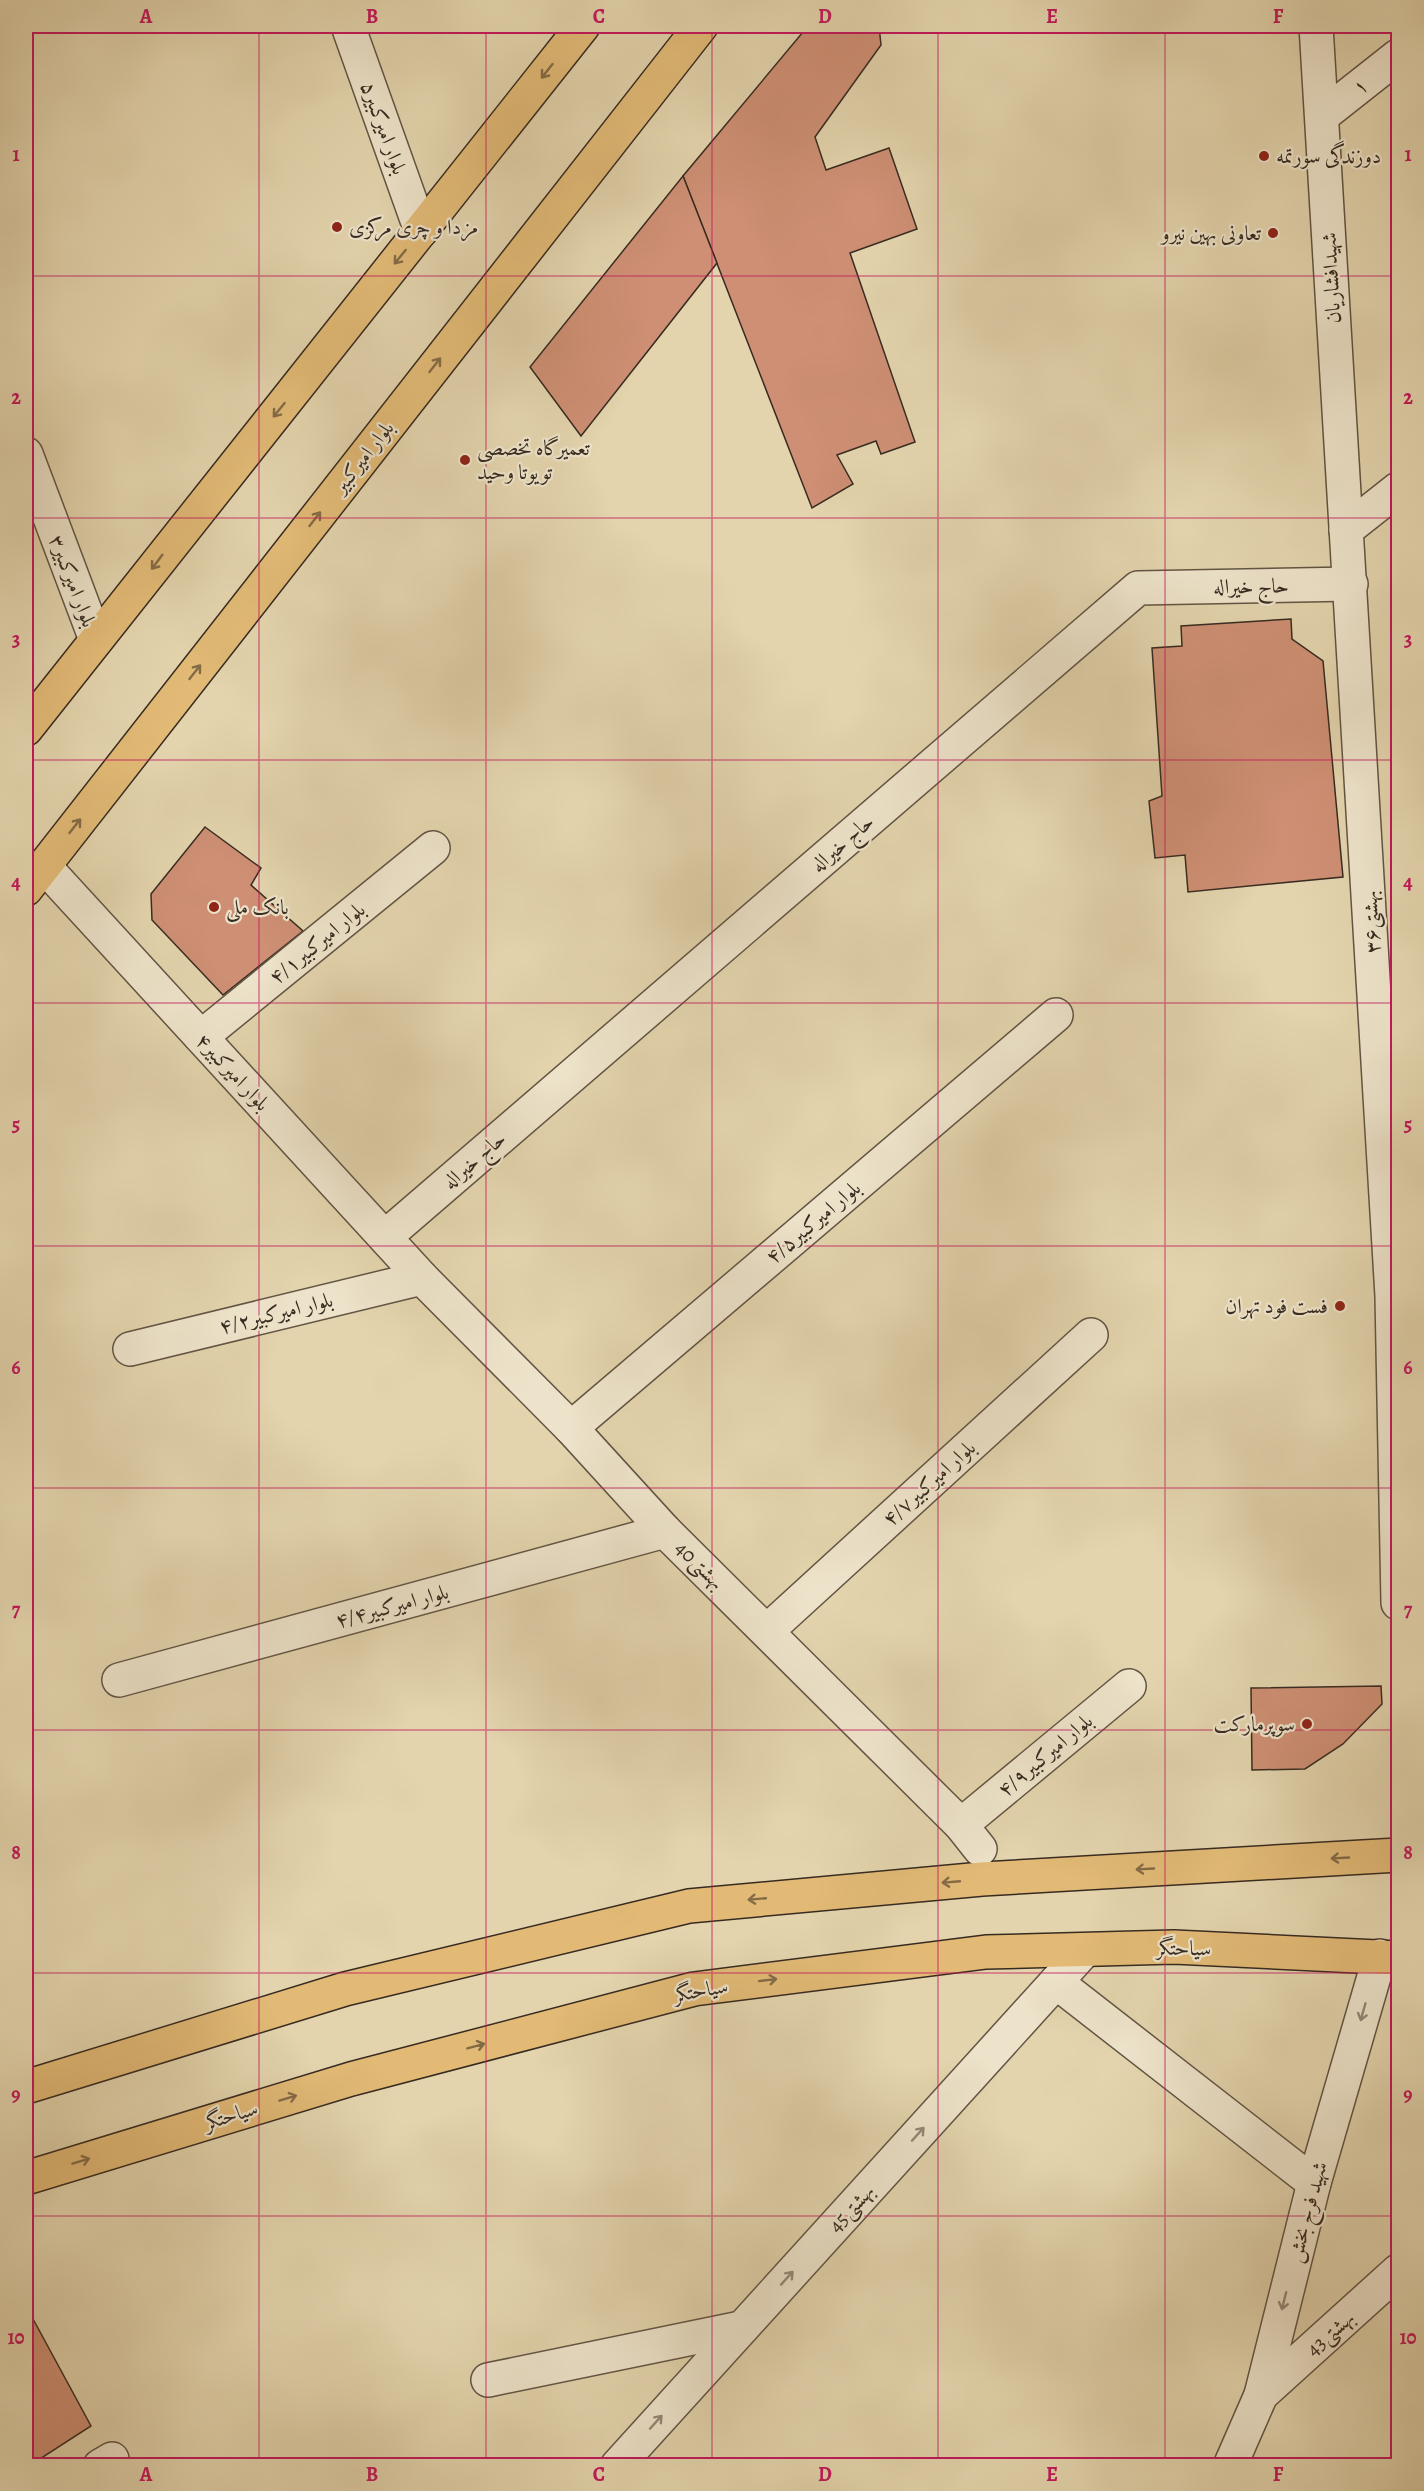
<svg xmlns="http://www.w3.org/2000/svg" width="1424" height="2491" viewBox="0 0 1424 2491" font-family="Alegreya,Amiri,serif">
<rect width="100%" height="100%" fill="#e3d4ad"/>
<filter id="stains"><feTurbulence type="fractalNoise" baseFrequency=".00333" numOctaves="4"/><feColorMatrix values="0 0 0 0 .2 0 0 0 0 .09 0 0 0 0 .02 0 0 0 .5 -.17"/></filter>
<radialGradient id="worn" r=".72"><stop offset=".6" stop-color="#630" stop-opacity="0"/><stop offset="1" stop-color="#630" stop-opacity=".3"/></radialGradient>
<g fill="#ce8f74" stroke="#372b21" stroke-width="1.5">
<path d="M808 26H879L881 45 815 137 826 170 889 148 917 229 850 253 915 442 881 454 876 441 837 455 853 484 812 508 683 176Z"/>
<path d="M683 176 717 263 581 436 530 367Z"/>
<path d="M1291 619 1292 639 1323 661 1343 877 1188 892 1185 855 1155 858 1149 801 1162 796 1152 648 1182 646 1181 626Z"/>
<path d="M205 827 261 868 251 885 303 931 223 995 152 920 151 894Z"/>
<path d="M1381 1686 1382 1704 1343 1744 1305 1769 1252 1770 1251 1688Z"/>
<path d="M26 2306 91 2426 29 2466H26Z"/>
</g>
<g fill="none" stroke-linecap="round" stroke-linejoin="round">
<defs>
<g id="minor">
<path d="M348 26 421 231"/>
<path d="M1316 26 1392 1296 1398 1603"/>
<path d="M1322 116 1398 56"/>
<path d="M26 454 96 640"/>
<path d="M1346 530 1398 489"/>
<path d="M44 866 422 1278 571 1428 665 1531 961 1825 980 1849"/>
<path d="M201 1037 433 848"/>
<path d="M385 1237 1138 588 1351 584"/>
<path d="M130 1349 422 1278"/>
<path d="M571 1428 1056 1015"/>
<path d="M767 1631 1091 1335"/>
<path d="M119 1680 665 1531"/>
<path d="M961 1825 1129 1686"/>
<path d="M1056 1982 1314 2183"/>
<path d="M488 2380 741 2328"/>
<path d="M1261 2395 1398 2271"/>
<path d="M100 2466 112 2459"/>
<path d="M617 2466 1085 1950"/>
<path d="M1230 2466 1261 2395 1314 2183 1380 1956"/>
</g>
<g id="major">
<path d="M26 729 583 26"/>
<path d="M26 889 701 26"/>
<path d="M26 2087 345 1989 689 1906 982 1879 1398 1855"/>
<path d="M26 2178 351 2079 694 1989 986 1952 1174 1947 1398 1958"/>
</g>
</defs>
<use href="#minor" stroke="#625544" stroke-width="36"/>
<use href="#major" stroke="#372b21" stroke-width="36"/>
<use href="#minor" stroke="#ede3ca" stroke-width="33"/>
<use href="#major" stroke="#e2ba76" stroke-width="33"/>
</g>
<defs><path id="oneway-shaft" d="M-6 0H5M1.5-3L5.5 0L1.5 3" fill="none" stroke-width="1.6" stroke-linecap="round" stroke-linejoin="round" transform="scale(1.5)"/></defs>
<g stroke="#846b47">
<use href="#oneway-shaft" transform="translate(547 71) rotate(128)"/>
<use href="#oneway-shaft" transform="translate(400 257) rotate(129)"/>
<use href="#oneway-shaft" transform="translate(435 365) rotate(-52)"/>
<use href="#oneway-shaft" transform="translate(279 410) rotate(129)"/>
<use href="#oneway-shaft" transform="translate(315 519) rotate(-52)"/>
<use href="#oneway-shaft" transform="translate(157 562) rotate(127)"/>
<use href="#oneway-shaft" transform="translate(195 672) rotate(-52)"/>
<use href="#oneway-shaft" transform="translate(75 826) rotate(-52)"/>
<use href="#oneway-shaft" transform="translate(1340 1858) rotate(177)"/>
<use href="#oneway-shaft" transform="translate(1145 1869) rotate(177)"/>
<use href="#oneway-shaft" transform="translate(951 1882) rotate(175)"/>
<use href="#oneway-shaft" transform="translate(757 1899) rotate(175)"/>
<use href="#oneway-shaft" transform="translate(768 1980) rotate(-7)"/>
<use href="#oneway-shaft" transform="translate(476 2046) rotate(-15)"/>
<use href="#oneway-shaft" transform="translate(288 2098) rotate(-17)"/>
<use href="#oneway-shaft" transform="translate(81 2161) rotate(-17)"/>
</g>
<g stroke="#928776">
<use href="#oneway-shaft" transform="translate(1363 2012) rotate(106)"/>
<use href="#oneway-shaft" transform="translate(918 2134) rotate(-48)"/>
<use href="#oneway-shaft" transform="translate(787 2278) rotate(-48)"/>
<use href="#oneway-shaft" transform="translate(1284 2301) rotate(104)"/>
<use href="#oneway-shaft" transform="translate(656 2422) rotate(-48)"/>
</g>
<path fill="none" stroke="#c2185b" stroke-width="1.5" stroke-opacity="0.55" d="M259 26V2466M486 26V2466M712 26V2466M938 26V2466M1165 26V2466M26 276H1398M26 518H1398M26 760H1398M26 1003H1398M26 1246H1398M26 1488H1398M26 1730H1398M26 1973H1398M26 2216H1398"/>
<g fill="#8f2418" stroke="#ede3ca" stroke-width="2">
<circle cx="1264" cy="156" r="6"/>
<circle cx="337" cy="227" r="6"/>
<circle cx="1273" cy="233" r="6"/>
<circle cx="465" cy="460" r="6"/>
<circle cx="214" cy="907" r="6"/>
<circle cx="1340" cy="1306" r="6"/>
<circle cx="1307" cy="1724" r="6"/>
</g>
<g text-anchor="middle" dominant-baseline="central" stroke-width="4.5" stroke-linejoin="round" paint-order="stroke">
<g font-size="21" fill="#372b21" stroke="#ede3ca">
<text transform="translate(1360 86) rotate(-38)">۱</text>
<text transform="translate(384 128) rotate(70)">بلوار امیرکبیر۵</text>
<text transform="translate(1331 278) rotate(-93)">شهیدافشاریان</text>
<text transform="translate(363 457) rotate(-52)">بلوار امیرکبیر</text>
<text transform="translate(73 581) rotate(69)">بلوار امیرکبیر۳</text>
<text transform="translate(1251 586) rotate(-1)">حاج خیراله</text>
<text transform="translate(842 843) rotate(-41)">حاج خیراله</text>
<text transform="translate(1371 922) rotate(-93)">بهشتی۳۶</text>
<text transform="translate(317 943) rotate(-39)">بلوار امیرکبیر۴/۱</text>
<text transform="translate(233 1072) rotate(47)">۴بلوار امیرکبیر</text>
<text transform="translate(474 1160) rotate(-41)">حاج خیراله</text>
<text transform="translate(813 1222) rotate(-40)">بلوار امیرکبیر۴/۵</text>
<text transform="translate(276 1313) rotate(-14)">بلوار امیرکبیر۴/۲</text>
<text transform="translate(929 1483) rotate(-42)">بلوار امیرکبیر۴/۷</text>
<text transform="translate(700 1565) rotate(44)">40بهشتی</text>
<text transform="translate(392 1606) rotate(-15)">بلوار امیرکبیر۴/۴</text>
<text transform="translate(1045 1755) rotate(-40)">بلوار امیرکبیر۴/۹</text>
<text transform="translate(1184 1948) rotate(1)">سیاحتگر</text>
<text transform="translate(701 1990) rotate(-10)">سیاحتگر</text>
<text transform="translate(231 2115) rotate(-17)">سیاحتگر</text>
<text transform="translate(851 2208) rotate(-48)">بهشتی45</text>
<text transform="translate(1307 2212) rotate(-75)">شهید فرح بخش</text>
<text transform="translate(1330 2333) rotate(-42)">43بهشتی</text>
</g>
<g font-size="21" fill="#372b21" stroke="#ede3ca" text-anchor="start">
<text x="1276" y="156">دوزندگی سورتمه</text>
<text x="349" y="227">مزدا و چری مرکزی</text>
<text x="1261" y="233" text-anchor="end">تعاونی بهین نیرو</text>
<text x="477" y="448">تعمیرگاه تخصصی<tspan x="477" dy="24">تویوتا وحید</tspan></text>
<text x="226" y="907">بانک ملی</text>
<text x="1328" y="1306" text-anchor="end">فست فود تهران</text>
<text x="1295" y="1724" text-anchor="end">سوپرمارکت</text>
</g>
</g>
<rect width="1424" height="2491" fill="none" stroke="#e3d4ad" stroke-width="66"/>
<rect x="33" y="33" width="1358" height="2425" fill="none" stroke="#c2185b" stroke-width="2"/>
<g font-size="20" text-anchor="middle" font-weight="bold" fill="#c2185b">
<text x="146" y="23">A</text>
<text x="372" y="23">B</text>
<text x="599" y="23">C</text>
<text x="825" y="23">D</text>
<text x="1052" y="23">E</text>
<text x="1278" y="23">F</text>
<text x="16" y="161">1</text>
<text x="1408" y="161">1</text>
<text x="16" y="404">2</text>
<text x="1408" y="404">2</text>
<text x="16" y="646">3</text>
<text x="1408" y="646">3</text>
<text x="16" y="889">4</text>
<text x="1408" y="889">4</text>
<text x="16" y="1131">5</text>
<text x="1408" y="1131">5</text>
<text x="16" y="1374">6</text>
<text x="1408" y="1374">6</text>
<text x="16" y="1616">7</text>
<text x="1408" y="1616">7</text>
<text x="16" y="1859">8</text>
<text x="1408" y="1859">8</text>
<text x="16" y="2101">9</text>
<text x="1408" y="2101">9</text>
<text x="16" y="2344">10</text>
<text x="1408" y="2344">10</text>
<text x="146" y="2481">A</text>
<text x="372" y="2481">B</text>
<text x="599" y="2481">C</text>
<text x="825" y="2481">D</text>
<text x="1052" y="2481">E</text>
<text x="1278" y="2481">F</text>
</g>
<rect width="100%" height="100%" filter="url(#stains)"/>
<rect width="100%" height="100%" fill="url(#worn)"/>
</svg>
